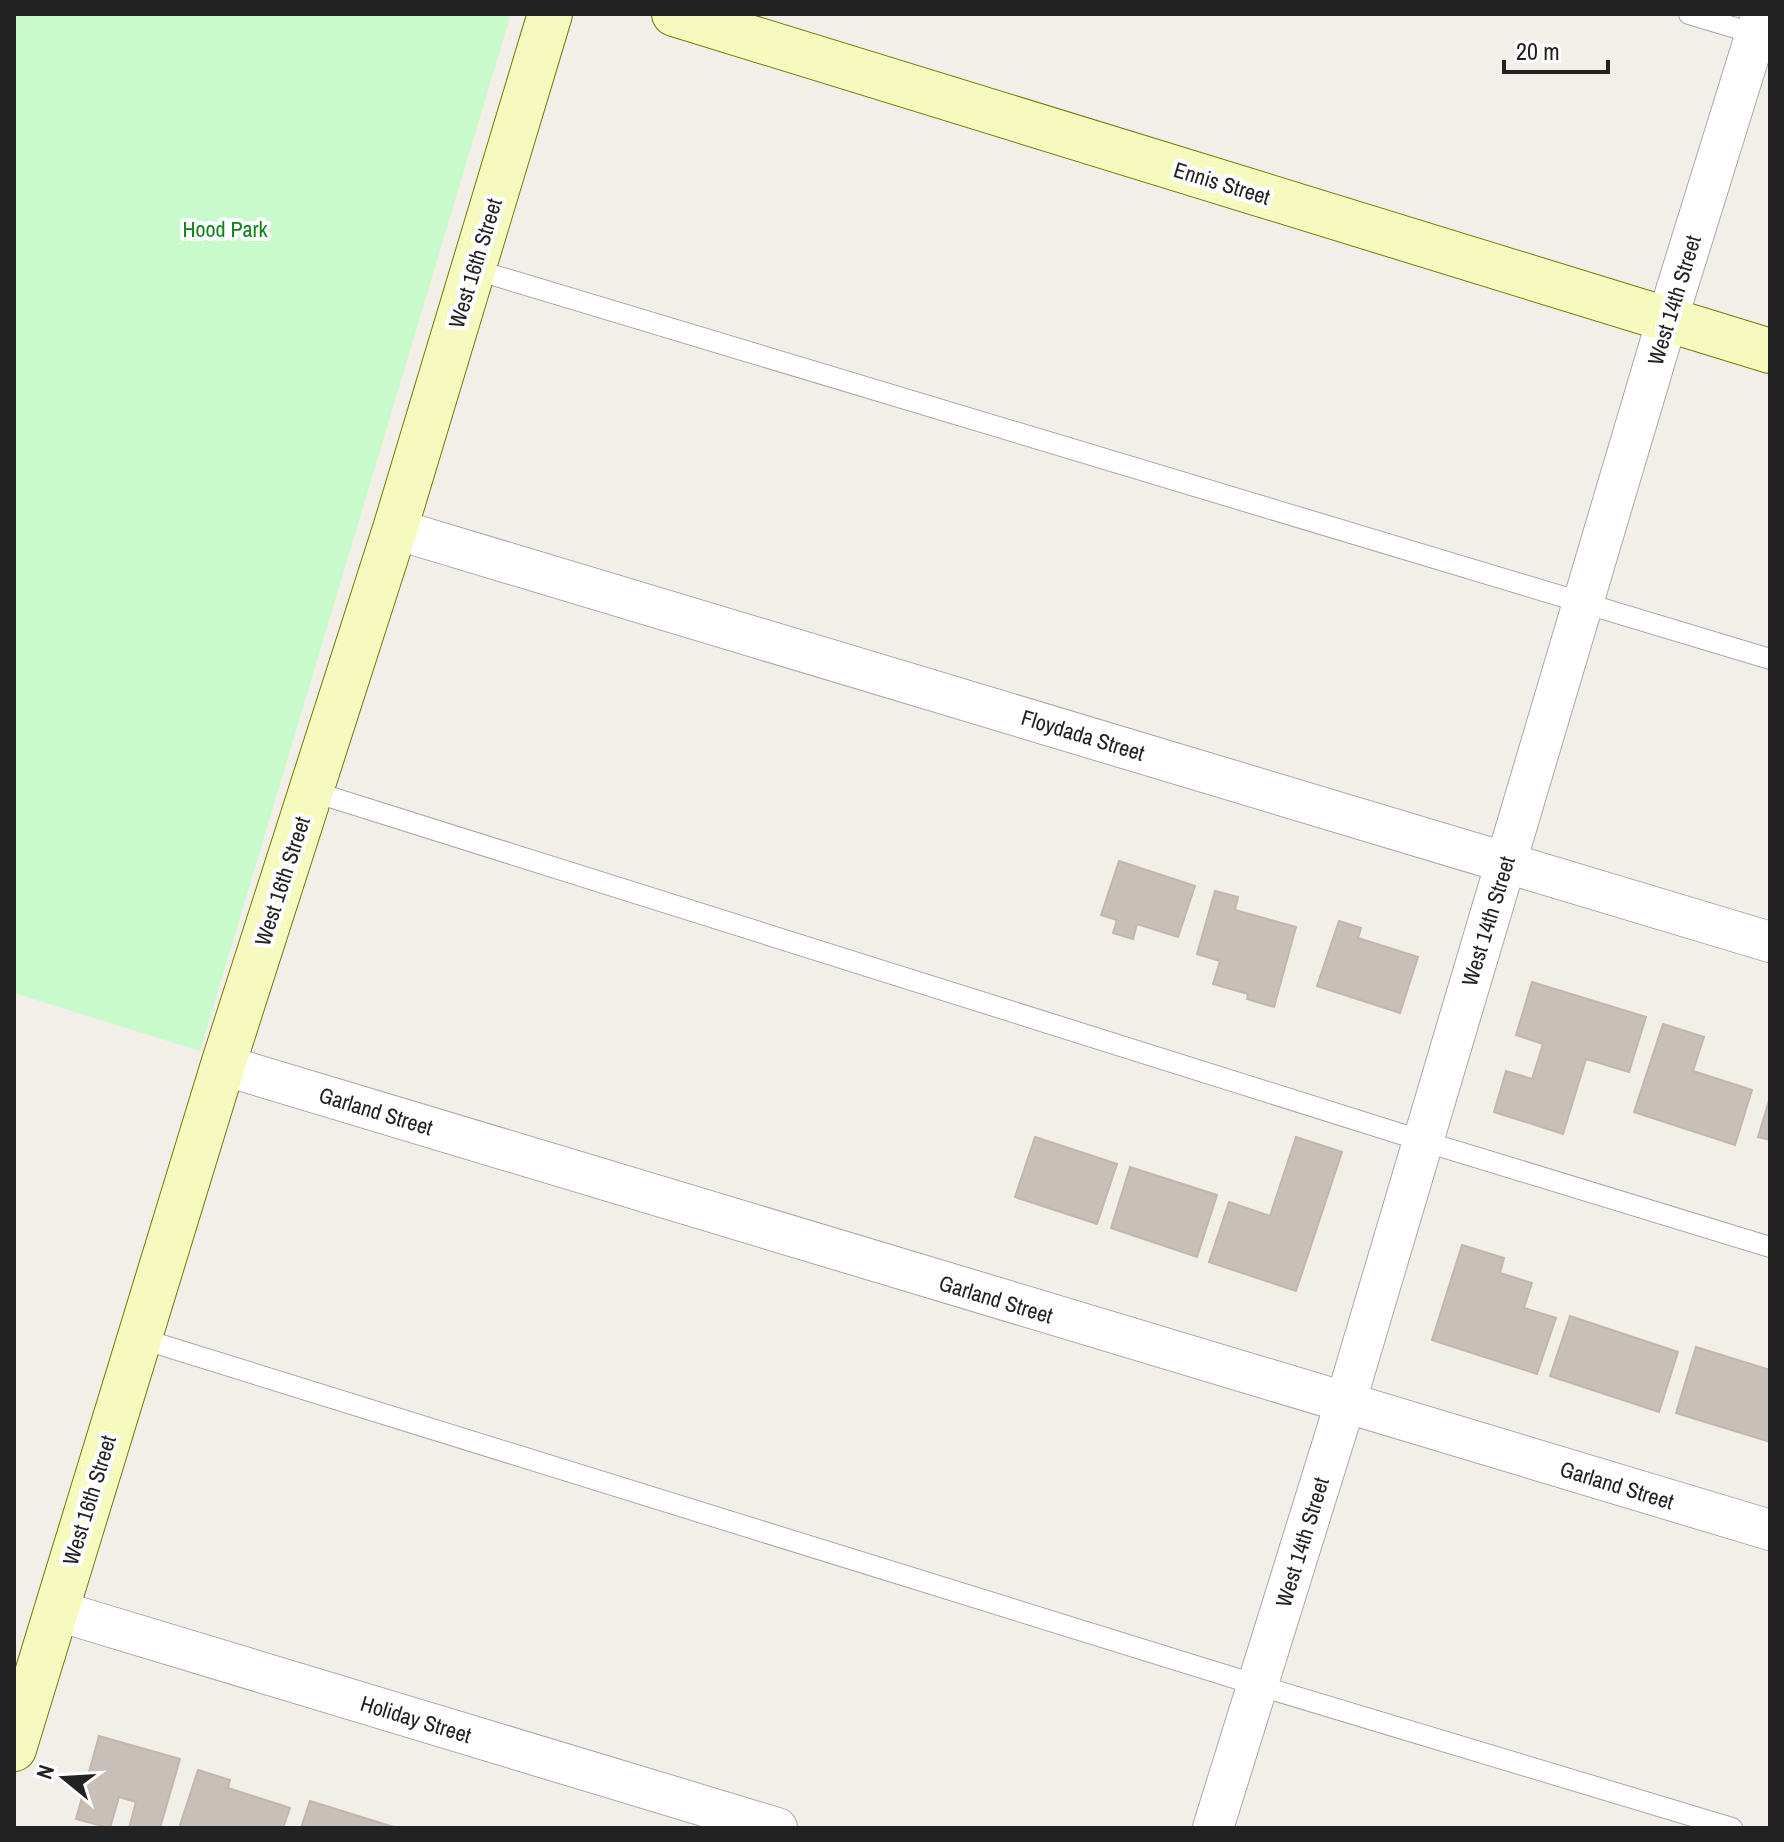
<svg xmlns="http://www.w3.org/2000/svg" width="1784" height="1842" viewBox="0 0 1784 1842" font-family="'Archivo Narrow',sans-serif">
<rect width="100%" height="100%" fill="#f2efe9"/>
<path fill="#c8facc" d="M14 14H500L510 17 200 1051 14 993Z"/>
<g fill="#c7bfb8" stroke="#c4b6ab" stroke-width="2">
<path d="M1119 861 1195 886 1178 937 1137 924 1133 939 1113 933 1117 920 1101 915Z"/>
<path d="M1215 891 1238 897 1235 910 1296 927 1274 1007 1247 999 1248 994 1213 984 1220 961 1197 954Z"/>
<path d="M1339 921 1361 928 1358 938 1418 957 1400 1013 1317 986Z"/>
<path d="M1532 982 1646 1017 1629 1072 1586 1059 1563 1134 1494 1112 1506 1071 1532 1079 1543 1044 1516 1035Z"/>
<path d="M1663 1024 1704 1037 1693 1071 1752 1090 1735 1145 1634 1112Z"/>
<path d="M1770 1097V1140L1758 1137Z"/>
<path d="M1035 1137 1117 1164 1097 1224 1015 1197Z"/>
<path d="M1296 1137 1342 1152 1296 1291 1209 1262 1229 1202 1270 1216Z"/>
<path d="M1130 1167 1217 1195 1197 1257 1111 1228Z"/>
<path d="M1462 1245 1504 1258 1500 1273 1532 1283 1524 1308 1556 1318 1537 1374 1432 1340Z"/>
<path d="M1570 1316 1678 1352 1659 1412 1550 1376Z"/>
<path d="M1696 1347 1770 1370V1442L1676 1413Z"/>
<path d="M99 1736 180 1759 160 1828H129L136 1802 119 1797 110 1828 76 1819Z"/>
<path d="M198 1770 230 1780 228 1788 290 1808 283 1828H179Z"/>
<path d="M310 1801 397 1828H301Z"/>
</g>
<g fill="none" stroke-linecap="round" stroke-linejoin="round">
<defs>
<g id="lane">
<path d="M1689 14 1762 36"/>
<path d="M473 269 1770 659"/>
<path d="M311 791 1423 1141 1770 1247"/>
<path d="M139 1338 1257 1685 1732 1828"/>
</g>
<g id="street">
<path d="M395 529 1770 942"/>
<path d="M223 1065 1770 1530"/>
<path d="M55 1610 777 1828"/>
<path d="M1213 1828 1345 1404 1667 320 1762 14"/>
</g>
<g id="secondary">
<path d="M674 14 1770 351"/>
<path d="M14 1749 223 1065 395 529 550 14"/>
</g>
</defs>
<use href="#lane" stroke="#a9a9a9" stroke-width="22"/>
<use href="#street" stroke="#a9a9a9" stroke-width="42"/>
<use href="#secondary" stroke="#707d05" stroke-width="46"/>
<use href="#lane" stroke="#fff" stroke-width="20"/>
<use href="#street" stroke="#fff" stroke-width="40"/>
<use href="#secondary" stroke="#f7fabf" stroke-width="44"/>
</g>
<g text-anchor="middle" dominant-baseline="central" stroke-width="8" stroke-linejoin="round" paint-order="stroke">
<g font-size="22" fill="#222" stroke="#fff">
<text transform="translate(1222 183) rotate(17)">Ennis Street</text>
<text transform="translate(475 263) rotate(-73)">West 16th Street</text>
<text transform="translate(1674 300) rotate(-73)">West 14th Street</text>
<text transform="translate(1083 735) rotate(17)">Floydada Street</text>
<text transform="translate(282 881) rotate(-72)">West 16th Street</text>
<text transform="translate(1488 921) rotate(-73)">West 14th Street</text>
<text transform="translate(376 1111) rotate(17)">Garland Street</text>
<text transform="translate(996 1299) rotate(17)">Garland Street</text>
<text transform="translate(1617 1485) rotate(17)">Garland Street</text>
<text transform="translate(89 1500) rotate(-73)">West 16th Street</text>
<text transform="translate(1302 1542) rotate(-73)">West 14th Street</text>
<text transform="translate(416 1719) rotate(17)">Holiday Street</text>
</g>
<g font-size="22" fill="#0c8416" stroke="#fff">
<text x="225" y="229">Hood Park</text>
</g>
</g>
<rect width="1784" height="1842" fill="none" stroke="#222222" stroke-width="32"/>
<g transform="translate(64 1778) rotate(288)" stroke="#ffffff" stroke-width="6" paint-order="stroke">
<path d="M0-6L14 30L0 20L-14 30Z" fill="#222222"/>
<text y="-12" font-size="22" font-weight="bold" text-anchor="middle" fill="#222222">N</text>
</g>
<path d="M1504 60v12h104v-12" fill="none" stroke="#222222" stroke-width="4"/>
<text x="1516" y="60" font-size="24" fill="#222222" stroke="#ffffff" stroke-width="6" paint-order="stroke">20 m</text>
</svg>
